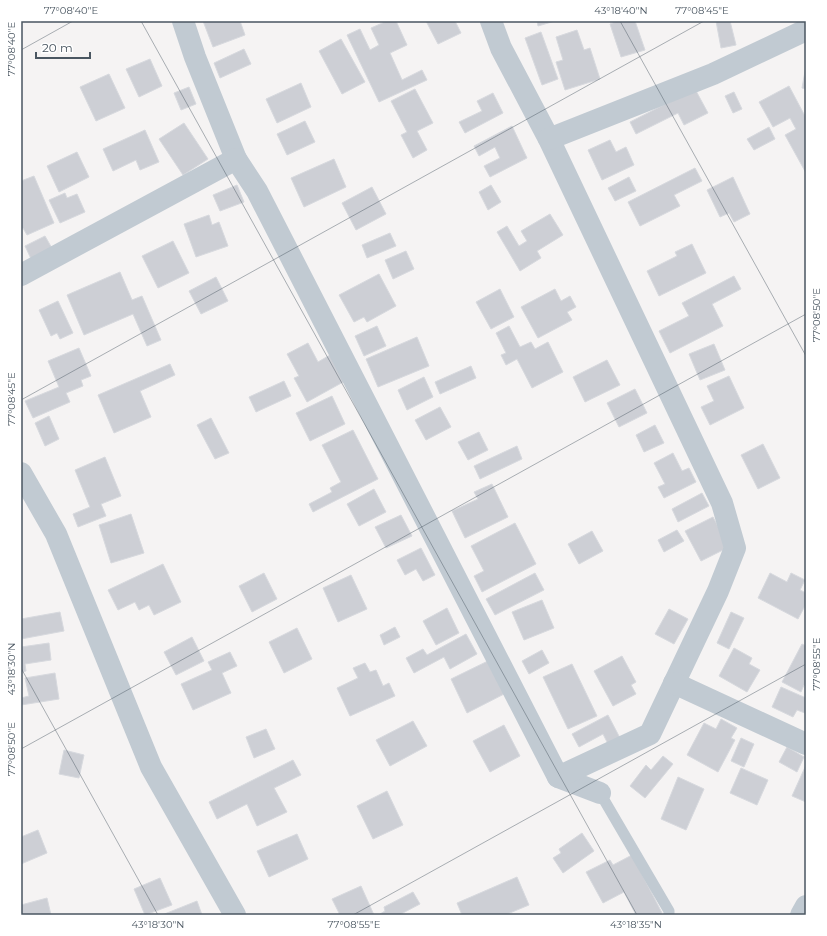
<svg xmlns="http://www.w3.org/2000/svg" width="827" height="936" viewBox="0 0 827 936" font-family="Montserrat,sans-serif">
<rect width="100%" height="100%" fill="#f5f3f3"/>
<g fill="#cdcfd5" stroke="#d7d9de">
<path d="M203 21H240L245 35 213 47Z"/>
<path d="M387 21H396L407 45 390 53 402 80 422 70 427 80 379 102 347 35 360 29 370 50 379 45 371 28Z"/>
<path d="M426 21H455L461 33 438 44Z"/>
<path d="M537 21H555L538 26Z"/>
<path d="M618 21H635L645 50 621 57 610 24Z"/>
<path d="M716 21H730L736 45 721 48Z"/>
<path d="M577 30 584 50 590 48 600 79 565 90 556 62 563 60 556 37Z"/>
<path d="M541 32 558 79 542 85 525 38Z"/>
<path d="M341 39 365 82 342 94 319 51Z"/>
<path d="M244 49 251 64 220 78 214 63Z"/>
<path d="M150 59 162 86 139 97 126 69Z"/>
<path d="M806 66V89L802 88Z"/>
<path d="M109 74 125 108 96 121 80 87Z"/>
<path d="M301 83 311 107 277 123 266 99Z"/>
<path d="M789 86 806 118V173L785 135 796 129 790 118 773 127 759 102Z"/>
<path d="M189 87 196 104 181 110 174 93Z"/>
<path d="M415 89 433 123 417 131 427 150 413 158 401 135 407 132 391 101Z"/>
<path d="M695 89 708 113 684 125 678 113 636 134 630 122Z"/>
<path d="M734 92 742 109 733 113 725 96Z"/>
<path d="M493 93 503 113 465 133 459 122 482 111 477 101Z"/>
<path d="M305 121 315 142 287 155 277 134Z"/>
<path d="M184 123 208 159 183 175 159 139Z"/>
<path d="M512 126 527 158 490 177 484 166 500 158 495 147 479 156 474 146Z"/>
<path d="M769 127 775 139 754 150 747 139Z"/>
<path d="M145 130 159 162 140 170 136 160 113 171 103 149Z"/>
<path d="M610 140 616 152 626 147 634 165 602 180 588 150Z"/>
<path d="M77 152 89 177 59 192 47 166Z"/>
<path d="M334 159 346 187 304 207 291 178Z"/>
<path d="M695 168 702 181 674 195 680 206 640 226 628 202Z"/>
<path d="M34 176 54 223 27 235 23 228 21 229V181Z"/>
<path d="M629 177 636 191 615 201 608 188Z"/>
<path d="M733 177 750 214 734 222 729 213 720 217 707 190Z"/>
<path d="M237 185 244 202 220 211 213 195Z"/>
<path d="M491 185 501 202 488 210 479 192Z"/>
<path d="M372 187 386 214 356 230 342 203Z"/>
<path d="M65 193 67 198 77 194 85 212 60 223 49 200Z"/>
<path d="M550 214 563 235 537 251 541 258 520 271 497 232 507 226 519 246 527 241 521 231Z"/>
<path d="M209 215 212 225 219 222 228 246 196 257 184 224Z"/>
<path d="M390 233 396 246 367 258 362 245Z"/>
<path d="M45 236 53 250 32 261 25 246Z"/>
<path d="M173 241 189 273 158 288 142 256Z"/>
<path d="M692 244 706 273 659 296 647 271 677 256 675 252Z"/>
<path d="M406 251 414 269 393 279 385 260Z"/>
<path d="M120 272 132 300 142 296 161 340 147 346 133 314 84 335 67 295Z"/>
<path d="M379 274 396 306 367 322 364 317 354 322 339 295Z"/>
<path d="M734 276 741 289 712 304 723 326 670 353 659 331 689 316 682 303Z"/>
<path d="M216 277 228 301 201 314 189 291Z"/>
<path d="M500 289 514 317 491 329 476 302Z"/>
<path d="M555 289 561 301 570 296 576 307 567 312 572 320 538 338 521 307Z"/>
<path d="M58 301 73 333 60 339 57 333 51 336 39 310Z"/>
<path d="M377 326 386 346 364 356 355 336Z"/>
<path d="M509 326 520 347 531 342 535 349 548 342 563 372 532 388 517 359 506 365 501 355 506 353 496 333Z"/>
<path d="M417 337 429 366 378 387 366 359Z"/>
<path d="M308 343 318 362 330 355 345 381 307 402 294 378 299 376 287 354Z"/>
<path d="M714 344 725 370 700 380 689 354Z"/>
<path d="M79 348 91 376 81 380 83 386 66 393 70 402 33 418 25 401 59 387 48 361Z"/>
<path d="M607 360 620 385 585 402 573 377Z"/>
<path d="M170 364 175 375 140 391 151 417 114 433 98 395Z"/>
<path d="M471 366 476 378 440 394 435 382Z"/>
<path d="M729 376 744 408 710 425 701 407 714 401 707 386Z"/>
<path d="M424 377 433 397 407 410 398 390Z"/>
<path d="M284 381 291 396 256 412 249 397Z"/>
<path d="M635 389 647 413 619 427 607 403Z"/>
<path d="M332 396 345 424 310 441 296 413Z"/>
<path d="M440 407 451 427 426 440 415 420Z"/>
<path d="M49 416 59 439 45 446 35 423Z"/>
<path d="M211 418 229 453 215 459 197 425Z"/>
<path d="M655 425 664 443 644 452 636 435Z"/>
<path d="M353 430 378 479 313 512 309 504 332 492 330 488 341 482 322 445Z"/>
<path d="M479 432 488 450 468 460 458 442Z"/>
<path d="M763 444 780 478 758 489 741 455Z"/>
<path d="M517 446 522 459 480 479 474 466Z"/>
<path d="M673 453 682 471 689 468 696 482 664 498 658 487 665 484 654 463Z"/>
<path d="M105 457 121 496 101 504 106 516 78 527 73 514 90 507 75 470Z"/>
<path d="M492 484 508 517 465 538 452 511 478 499 474 492Z"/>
<path d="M374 489 386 512 359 526 347 504Z"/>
<path d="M702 493 709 506 678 522 672 509Z"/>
<path d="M131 514 144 553 111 563 99 525Z"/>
<path d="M401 515 412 536 386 548 375 527Z"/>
<path d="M713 517 729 547 701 561 685 531Z"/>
<path d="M515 523 536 564 482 592 474 576 484 571 471 546Z"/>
<path d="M677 530 684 541 664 552 658 540Z"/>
<path d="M592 531 603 551 579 564 568 544Z"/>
<path d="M421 548 435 575 423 581 416 569 405 575 397 560Z"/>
<path d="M163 564 181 602 154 615 149 605 139 610 135 602 118 610 108 590Z"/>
<path d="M264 573 277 599 252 612 239 586Z"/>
<path d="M535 573 544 590 495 615 486 599Z"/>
<path d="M770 573 787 582 791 573 805 580 800 590 806 593V604L798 619 758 598Z"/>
<path d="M351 575 367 609 338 622 323 588Z"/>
<path d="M542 600 554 628 524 640 512 612Z"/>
<path d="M447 608 459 633 436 645 423 621Z"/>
<path d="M669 609 688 619 674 644 655 634Z"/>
<path d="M60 612 64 631 21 639V619Z"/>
<path d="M731 612 744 618 729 649 717 643Z"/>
<path d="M395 627 400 637 384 645 380 635Z"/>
<path d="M297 628 312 659 284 673 269 642Z"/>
<path d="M466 634 477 654 450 669 444 657 414 673 406 658 423 649 427 655Z"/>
<path d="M192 637 204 661 176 675 164 652Z"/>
<path d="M49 643 51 660 25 664 26 671 21 672V647Z"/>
<path d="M802 644 806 646V686L804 685 801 692 782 682Z"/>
<path d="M734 648 752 658 749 664 760 670 747 692 719 676Z"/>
<path d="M542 650 549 663 529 674 522 661Z"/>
<path d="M230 652 237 666 222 673 231 693 193 710 181 684 212 670 208 662Z"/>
<path d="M622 656 636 682 631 685 636 694 613 706 594 671Z"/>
<path d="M492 659 508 692 467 713 451 679Z"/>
<path d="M365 663 370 672 376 670 383 686 389 683 395 696 350 716 337 688 358 678 353 668Z"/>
<path d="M572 664 597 716 568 729 543 677Z"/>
<path d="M55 673 59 699 21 705V698L29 696 25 678Z"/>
<path d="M781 687 806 698 805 713 797 710 793 717 772 707Z"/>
<path d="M608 715 620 738 608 744 603 734 579 747 572 734Z"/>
<path d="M721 719 737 728 731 738 735 740 718 772 687 755 704 723 716 729Z"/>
<path d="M413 721 427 746 390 766 376 740Z"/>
<path d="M504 725 520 756 490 772 473 741Z"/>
<path d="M266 729 275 749 254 758 246 737Z"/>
<path d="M741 738 754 744 744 767 731 761Z"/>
<path d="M787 747 804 757 797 772 779 762Z"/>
<path d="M64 750 84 755 79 778 59 774Z"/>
<path d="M663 756 673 764 645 798 630 786 646 765 651 770Z"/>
<path d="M293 760 301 775 274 788 287 812 257 826 247 804 217 819 209 802Z"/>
<path d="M806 765V802L792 796Z"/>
<path d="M741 768 768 780 757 805 730 793Z"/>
<path d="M678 777 704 789 686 830 661 819Z"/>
<path d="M387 791 403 825 373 839 357 806Z"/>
<path d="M38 830 47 853 21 864V837Z"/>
<path d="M582 833 594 851 563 873 553 858 561 853 559 849Z"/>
<path d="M297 834 308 859 269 877 257 851Z"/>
<path d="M632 855 662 913 657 915H636L624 892 603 903 586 872 610 860 613 865Z"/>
<path d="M517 877 529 905 505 915H462L457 903Z"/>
<path d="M160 878 172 905 145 915 134 889Z"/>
<path d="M361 886 374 915H340L332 899Z"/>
<path d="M413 892 420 904 399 915H381L380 914 385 911 384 907Z"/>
<path d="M47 898 51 915H22L21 905Z"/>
<path d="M197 901 202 915H162Z"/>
</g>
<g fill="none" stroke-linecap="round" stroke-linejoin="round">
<path stroke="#c1cad2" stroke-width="11" d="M600 793 669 911V915"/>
<g stroke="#c1cad2" stroke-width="22">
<path d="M183 21 195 57 236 159 257 191 558 777 600 793"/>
<path d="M491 21 501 48 549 139 722 503 735 548 718 591 650 734 558 777"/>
<path d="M549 139 713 74 806 30"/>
<path d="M21 275 236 159"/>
<path d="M21 473 56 534 151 767 235 915"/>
<path d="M674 683 806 744"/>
<path d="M801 915 806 906"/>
</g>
</g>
<path fill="none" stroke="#4a5661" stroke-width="1" stroke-opacity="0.45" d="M141 21 637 915M620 21 806 356M21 50 73 21M21 400 704 21M21 668 158 915M21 749 806 314M353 915 806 664"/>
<rect width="827" height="936" fill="none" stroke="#ffffff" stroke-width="44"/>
<path d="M36 52v6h54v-6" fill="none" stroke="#4a5661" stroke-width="2"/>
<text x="42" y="52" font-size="12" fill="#4a5661" stroke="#ffffff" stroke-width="3" paint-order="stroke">20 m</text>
<rect x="22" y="22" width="783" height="892" fill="none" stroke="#4a5661" stroke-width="1.5"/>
<g font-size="10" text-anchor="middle" fill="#4a5661">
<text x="71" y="14">77°08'40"E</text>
<text x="621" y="14">43°18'40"N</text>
<text x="702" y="14">77°08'45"E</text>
<text transform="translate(11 49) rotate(-90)" y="4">77°08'40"E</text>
<text transform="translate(816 315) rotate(-90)" y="4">77°08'50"E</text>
<text transform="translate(11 399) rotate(-90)" y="4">77°08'45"E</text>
<text transform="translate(816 664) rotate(-90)" y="4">77°08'55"E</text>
<text transform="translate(11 669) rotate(-90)" y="4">43°18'30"N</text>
<text transform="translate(11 749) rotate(-90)" y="4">77°08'50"E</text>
<text x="158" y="928">43°18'30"N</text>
<text x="354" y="928">77°08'55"E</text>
<text x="636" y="928">43°18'35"N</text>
</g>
</svg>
